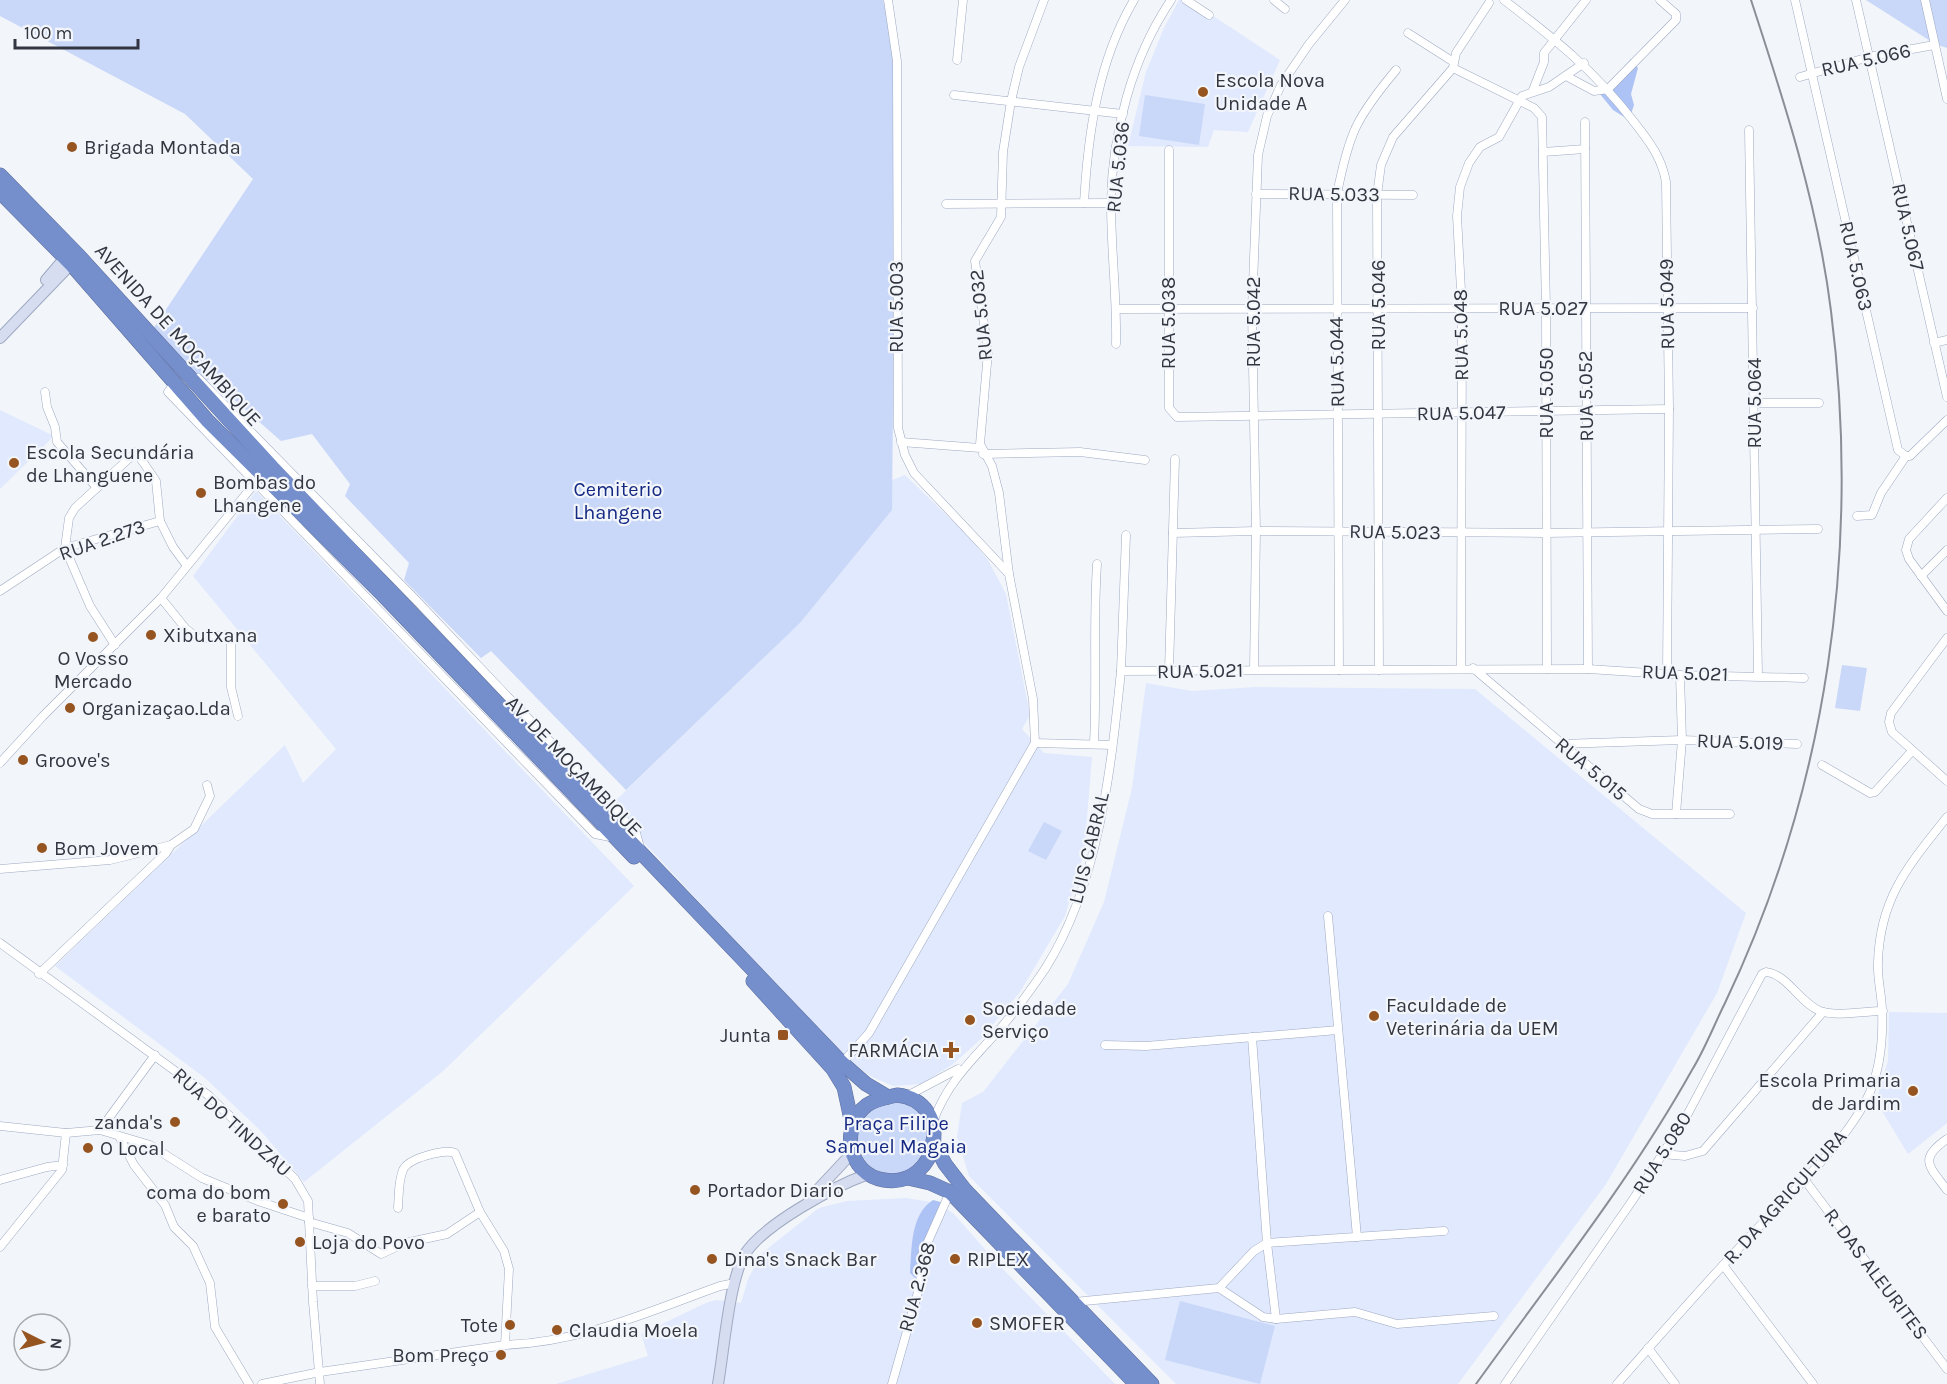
<svg xmlns="http://www.w3.org/2000/svg" width="1947" height="1384" viewBox="0 0 1947 1384" font-family="Karla,sans-serif">
<rect width="100%" height="100%" fill="#f2f5fa"/>
<g fill="#e0e9fd">
<path d="M1179 0H1189L1280 60 1248 132 1214 130 1208 147 1128 146 1146 72 1164 28Z"/>
<path d="M0 410 54 436 0 489Z"/>
<path d="M905 475 965 533 988 560 1006 594 1030 715 1022 729 1044 753 1092 757 1084 853 1065 916 1020 992 981 1039 953 1064 922 1084 893 1086 870 1076 840 1053 610 806 800 623 892 510V480Z"/>
<path d="M256 491 634 886 442 1072 304 1182 261 1131 205 1078 55 966 285 745 303 783 336 749 193 576Z"/>
<path d="M1146 683 1192 691 1256 687 1475 689 1746 913 1717 993 1606 1184 1458 1384H1176L969 1176 957 1137 962 1103 983 1092 1068 984 1104 902 1132 788Z"/>
<path d="M1889 1012 1947 1013V1123L1908 1154 1876 1101 1888 1061Z"/>
<path d="M906 1198 936 1203 953 1213 999 1265 1115 1384H556L648 1356 641 1334 706 1303 716 1300 741 1303 748 1279 762 1253 819 1208 847 1201Z"/>
</g>
<g fill="#c9d7f8">
<path d="M0 0H883L890 30 896 97 892 510 800 623 626 790 491 651 481 658 404 580 409 563 345 496 350 484 312 434 281 441 212 380H202L153 329 253 179 185 114 0 16Z"/>
<path d="M1866 0H1947V48L1935 44Z"/>
<path d="M1145 95 1205 104 1199 145 1139 136Z"/>
<path d="M1842 665 1867 668 1860 711 1835 708Z"/>
<path d="M1044 822 1062 831 1046 860 1028 851Z"/>
<path d="M897 1095 931 1118 925 1161C917 1165 908 1171 900 1173 861 1179 854 1144 859 1115Z"/>
<path d="M1180 1301 1275 1326 1260 1384 1165 1360Z"/>
</g>
<g fill="#aec3f5">
<path d="M1631 59 1638 68 1631 94 1634 105 1629 120 1613 110 1600 94Z"/>
<path d="M933 1200 948 1204 920 1254 917 1280 910 1273C912 1248 910 1215 933 1200Z"/>
</g>
<g fill="none" stroke-linecap="round" stroke-linejoin="round">
<defs>
<g id="street">
<path d="M888 0 897 61 898 428 905 455 914 473 1009 574"/>
<path d="M1186 0 1209 15"/>
<path d="M1274 0 1285 9"/>
<path d="M1504 0C1556 40 1594 70 1634 122 1649 141 1662 158 1666 182L1669 409 1667 674"/>
<path d="M1795 0 1898 450 1906 456"/>
<path d="M1856 0 1947 397"/>
<path d="M1925 0 1947 99"/>
<path d="M1408 33 1452 61"/>
<path d="M957 60 963 0"/>
<path d="M1453 68 1534 108 1542 117 1546 309 1547 669"/>
<path d="M1453 68 1456 53 1489 3"/>
<path d="M1566 76 1594 91 1608 89 1676 20V14L1660 0"/>
<path d="M1800 77 1869 57 1934 45"/>
<path d="M1533 90 1544 62V53L1586 0"/>
<path d="M954 95 1123 114"/>
<path d="M1585 122 1588 669"/>
<path d="M1749 130 1758 675"/>
<path d="M1169 150V408L1177 417 1669 409"/>
<path d="M1543 152 1585 149"/>
<path d="M1256 194 1413 195"/>
<path d="M1084 203C1088 133 1098 61 1134 0"/>
<path d="M946 204 1111 203"/>
<path d="M1117 309 1753 308"/>
<path d="M1934 343 1947 340"/>
<path d="M1116 344C1117 297 1111 250 1111 203 1112 133 1132 58 1171 0"/>
<path d="M198 378 416 600 616 811 636 833 641 851"/>
<path d="M175 382 168 392 595 834 615 838"/>
<path d="M45 392 47 407 55 427 57 442 97 488"/>
<path d="M1755 403H1819"/>
<path d="M901 442 980 448"/>
<path d="M983 454 1080 452 1145 460"/>
<path d="M1906 456H1910L1947 420"/>
<path d="M1947 498 1909 539 1906 550 1909 559 1947 611"/>
<path d="M1857 516 1872 515 1881 493 1906 456"/>
<path d="M1173 533 1256 531 1545 533 1818 529"/>
<path d="M1921 576 1947 550"/>
<path d="M0 591 65 548 160 521 173 547 187 566"/>
<path d="M161 598 186 629 199 639 226 635 231 639V687L238 716"/>
<path d="M1947 638 1891 713 1889 722 1892 732 1947 781"/>
<path d="M115 645 90 606 65 548 69 518 75 508 136 452 156 481 160 521"/>
<path d="M1461 668 1462 309 1457 216 1460 187 1469 163 1480 147 1499 137 1522 96 1549 87 1584 63"/>
<path d="M1473 668 1639 809 1652 814H1730"/>
<path d="M1254 670 1256 531 1252 310 1258 155 1267 116 1281 85 1309 44 1345 0"/>
<path d="M1339 670 1337 194C1349 133 1356 118 1396 70"/>
<path d="M1379 670 1377 195 1381 165 1393 137 1453 68"/>
<path d="M1121 671 1126 535"/>
<path d="M1169 671 1175 459"/>
<path d="M1035 743 1112 745"/>
<path d="M1094 743C1097 683 1093 624 1097 564"/>
<path d="M1561 744 1682 740 1797 744"/>
<path d="M0 763 43 716 161 598 255 483"/>
<path d="M1822 765 1870 793 1875 792 1912 751"/>
<path d="M1676 814 1682 740 1680 675"/>
<path d="M0 869 110 860 171 845 194 829 210 796 207 785"/>
<path d="M1328 916 1357 1237"/>
<path d="M0 943 208 1095 295 1179 308 1201 313 1302 320 1384"/>
<path d="M39 974 166 853 171 845"/>
<path d="M1252 1037 1267 1243 1276 1319"/>
<path d="M1105 1045 1146 1046 1338 1030"/>
<path d="M842 1063 869 1033 1035 743 1033 699 1009 574 999 493 992 466 980 444 988 352 975 261 1001 217 1003 152 1011 101 1019 67 1044 0"/>
<path d="M907 1096 958 1069"/>
<path d="M933 1122C945 1088 965 1067 989 1041 1010 1019 1028 994 1045 969 1099 884 1111 769 1121 671L1588 669 1680 675 1804 678"/>
<path d="M0 1126 66 1133 100 1130 150 1145 202 1178 258 1201 309 1218"/>
<path d="M100 1130 155 1055"/>
<path d="M120 1138 134 1165 165 1205 174 1227 193 1246 210 1283 215 1327 249 1384"/>
<path d="M1947 1139C1918 1159 1929 1166 1947 1190"/>
<path d="M1662 1154 1685 1156 1703 1151 1823 1012"/>
<path d="M1804 1179 1947 1369"/>
<path d="M0 1180 47 1167 63 1165"/>
<path d="M309 1222 348 1233 381 1254 405 1243 447 1234 480 1212"/>
<path d="M0 1247 62 1170 66 1133"/>
<path d="M1723 1265 1813 1384"/>
<path d="M312 1286H355L375 1281"/>
<path d="M1219 1288 1254 1251 1267 1243 1444 1231"/>
<path d="M1074 1302 1219 1288 1263 1317 1276 1319 1355 1312 1397 1324 1494 1316"/>
<path d="M505 1345C583 1342 647 1312 720 1286L735 1283"/>
<path d="M1648 1348 1675 1384"/>
<path d="M262 1384 320 1372 505 1345 509 1269 504 1251 480 1212 455 1153C444 1149 408 1158 403 1170 398 1181 399 1197 398 1208"/>
<path d="M892 1384 920 1285 922 1255 950 1192"/>
<path d="M1505 1384 1632 1201 1684 1121 1762 974 1766 972C1787 974 1800 1003 1820 1011 1837 1017 1864 1011 1883 1011"/>
<path d="M1617 1384C1662 1333 1707 1281 1754 1232 1791 1193 1849 1140 1870 1092 1880 1068 1883 1037 1882 1011 1882 995 1877 979 1878 962 1880 897 1909 865 1947 817"/>
</g>
<g id="secondary">
<path d="M46 280 69 253"/>
<path d="M0 338 75 260"/>
<path d="M809 1199 852 1153"/>
<path d="M718 1384C724 1351 729 1280 745 1254 764 1224 835 1186 868 1174"/>
</g>
<g id="highway">
<path d="M0 175 79 256 272 467 842 1063 866 1084 888 1097"/>
<path d="M0 192 71 264 207 420 383 595 634 857"/>
<path d="M753 981 833 1069 844 1087 852 1124"/>
<path d="M897 1095C955 1101 940 1189 884 1180 848 1175 839 1126 867 1105 876 1099 887 1097 897 1095Z"/>
<path d="M933 1141 945 1164 965 1190 1152 1384"/>
<path d="M908 1178 930 1183 950 1192 1136 1384"/>
</g>
</defs>
<use href="#street" stroke="#9ea9c1" stroke-width="9"/>
<use href="#secondary" stroke="#9ea9c1" stroke-width="12"/>
<use href="#highway" stroke="#5e6f9b" stroke-width="15"/>
<use href="#street" stroke="#fff" stroke-width="8"/>
<use href="#secondary" stroke="#d6ddf0" stroke-width="10"/>
<use href="#highway" stroke="#758ecc" stroke-width="14"/>
<path stroke="#8b8e96" stroke-width="2" d="M1476 1384C1550 1281 1630 1181 1692 1070 1705 1049 1714 1025 1725 1003 1828 787 1861 548 1831 311 1818 205 1784 101 1751 0"/>
</g>
<g fill="#965520" stroke="#f2f5fa" stroke-width="2">
<circle cx="1203" cy="92" r="6"/>
<circle cx="72" cy="147" r="6"/>
<circle cx="14" cy="463" r="6"/>
<circle cx="201" cy="493" r="6"/>
<circle cx="151" cy="635" r="6"/>
<circle cx="93" cy="637" r="6"/>
<circle cx="70" cy="708" r="6"/>
<circle cx="23" cy="760" r="6"/>
<circle cx="42" cy="848" r="6"/>
<circle cx="1374" cy="1016" r="6"/>
<circle cx="970" cy="1020" r="6"/>
<rect x="777" y="1029" width="12" height="12" rx="3"/>
<path d="M948 1041h6v6h6v6h-6v6h-6v-6h-6v-6h6z"/>
<circle cx="1913" cy="1091" r="6"/>
<circle cx="175" cy="1122" r="6"/>
<circle cx="88" cy="1148" r="6"/>
<circle cx="695" cy="1190" r="6"/>
<circle cx="283" cy="1204" r="6"/>
<circle cx="300" cy="1242" r="6"/>
<circle cx="712" cy="1259" r="6"/>
<circle cx="955" cy="1259" r="6"/>
<circle cx="977" cy="1323" r="6"/>
<circle cx="510" cy="1325" r="6"/>
<circle cx="557" cy="1330" r="6"/>
<circle cx="501" cy="1355" r="6"/>
</g>
<g text-anchor="middle" dominant-baseline="central" stroke-width="4.5" stroke-linejoin="round" paint-order="stroke">
<g font-size="20" fill="#323640" stroke="#f2f5fa">
<text transform="translate(1866 60) rotate(-13)">RUA 5.066</text>
<text transform="translate(1118 167) rotate(-84)">RUA 5.036</text>
<text transform="translate(1334 194) rotate(1)">RUA 5.033</text>
<text transform="translate(1908 227) rotate(77)">RUA 5.067</text>
<text transform="translate(1856 266) rotate(77)">RUA 5.063</text>
<text transform="translate(1667 304) rotate(-91)">RUA 5.049</text>
<text transform="translate(1378 305) rotate(-90)">RUA 5.046</text>
<text transform="translate(896 307) rotate(-90)">RUA 5.003</text>
<text x="1543" y="308">RUA 5.027</text>
<text transform="translate(981 315) rotate(-96)">RUA 5.032</text>
<text transform="translate(1253 322) rotate(-90)">RUA 5.042</text>
<text transform="translate(1168 323) rotate(-90)">RUA 5.038</text>
<text transform="translate(178 335) rotate(48)">AVENIDA DE MOÇAMBIQUE</text>
<text transform="translate(1461 335) rotate(-91)">RUA 5.048</text>
<text transform="translate(1337 362) rotate(-91)">RUA 5.044</text>
<text transform="translate(1546 393) rotate(-90)">RUA 5.050</text>
<text transform="translate(1586 396) rotate(-91)">RUA 5.052</text>
<text transform="translate(1754 403) rotate(-90)">RUA 5.064</text>
<text transform="translate(1461 413) rotate(-1)">RUA 5.047</text>
<text transform="translate(1395 532) rotate(1)">RUA 5.023</text>
<text transform="translate(102 540) rotate(-19)">RUA 2.273</text>
<text transform="translate(1200 671) rotate(-1)">RUA 5.021</text>
<text transform="translate(1685 673) rotate(2)">RUA 5.021</text>
<text transform="translate(1740 742) rotate(2)">RUA 5.019</text>
<text transform="translate(574 766) rotate(46)">AV. DE MOÇAMBIQUE</text>
<text transform="translate(1591 769) rotate(40)">RUA 5.015</text>
<text transform="translate(1089 848) rotate(-76)">LUIS CABRAL</text>
<text transform="translate(232 1122) rotate(42)">RUA DO TINDZAU</text>
<text transform="translate(1662 1153) rotate(-58)">RUA 5.080</text>
<text transform="translate(1785 1197) rotate(-48)">R. DA AGRICULTURA</text>
<text transform="translate(1876 1274) rotate(53)">R. DAS ALEURITES</text>
<text transform="translate(917 1287) rotate(-75)">RUA 2.368</text>
</g>
<g font-size="20" fill="#323640" stroke="#f2f5fa" text-anchor="start">
<text x="1215" y="80">Escola Nova<tspan x="1215" dy="23">Unidade A</tspan></text>
<text x="84" y="147">Brigada Montada</text>
<text x="26" y="452">Escola Secundária<tspan x="26" dy="23">de Lhanguene</tspan></text>
<text x="213" y="482">Bombas do<tspan x="213" dy="23">Lhangene</tspan></text>
<text x="163" y="635">Xibutxana</text>
<text x="93" y="658" text-anchor="middle">O Vosso<tspan x="93" dy="23">Mercado</tspan></text>
<text x="82" y="708">Organizaçao.Lda</text>
<text x="35" y="760">Groove's</text>
<text x="54" y="848">Bom Jovem</text>
<text x="1386" y="1005">Faculdade de<tspan x="1386" dy="23">Veterinária da UEM</tspan></text>
<text x="982" y="1008">Sociedade<tspan x="982" dy="23">Serviço</tspan></text>
<text x="771" y="1035" text-anchor="end">Junta</text>
<text x="939" y="1050" text-anchor="end">FARMÁCIA</text>
<text x="1901" y="1080" text-anchor="end">Escola Primaria<tspan x="1901" dy="23">de Jardim</tspan></text>
<text x="163" y="1122" text-anchor="end">zanda's</text>
<text x="100" y="1148">O Local</text>
<text x="707" y="1190">Portador Diario</text>
<text x="271" y="1192" text-anchor="end">coma do bom<tspan x="271" dy="23">e barato</tspan></text>
<text x="312" y="1242">Loja do Povo</text>
<text x="724" y="1259">Dina's Snack Bar</text>
<text x="967" y="1259">RIPLEX</text>
<text x="989" y="1323">SMOFER</text>
<text x="498" y="1325" text-anchor="end">Tote</text>
<text x="569" y="1330">Claudia Moela</text>
<text x="489" y="1355" text-anchor="end">Bom Preço</text>
</g>
<g font-size="20" fill="#152984" stroke="#f2f5fa">
<text x="618" y="489">Cemiterio<tspan x="618" dy="23">Lhangene</tspan></text>
<text x="896" y="1123">Praça Filipe<tspan x="896" dy="23">Samuel Magaia</tspan></text>
</g>
</g>
<g transform="translate(42 1342) rotate(96)"><circle r="28" fill="#f2f5fa" stroke="#a5a9b0" stroke-width="1.5"/>
<path d="M0-4.5L10 22L0 15L-10 22Z" fill="#965520"/>
<text y="-9" font-size="16" font-weight="bold" text-anchor="middle" fill="#323640">N</text>
</g>
<path d="M15 39v9h123v-9" fill="none" stroke="#323640" stroke-width="3"/>
<text x="24" y="39" font-size="18" fill="#323640" stroke="#f2f5fa" stroke-width="4.5" paint-order="stroke">100 m</text>
</svg>
